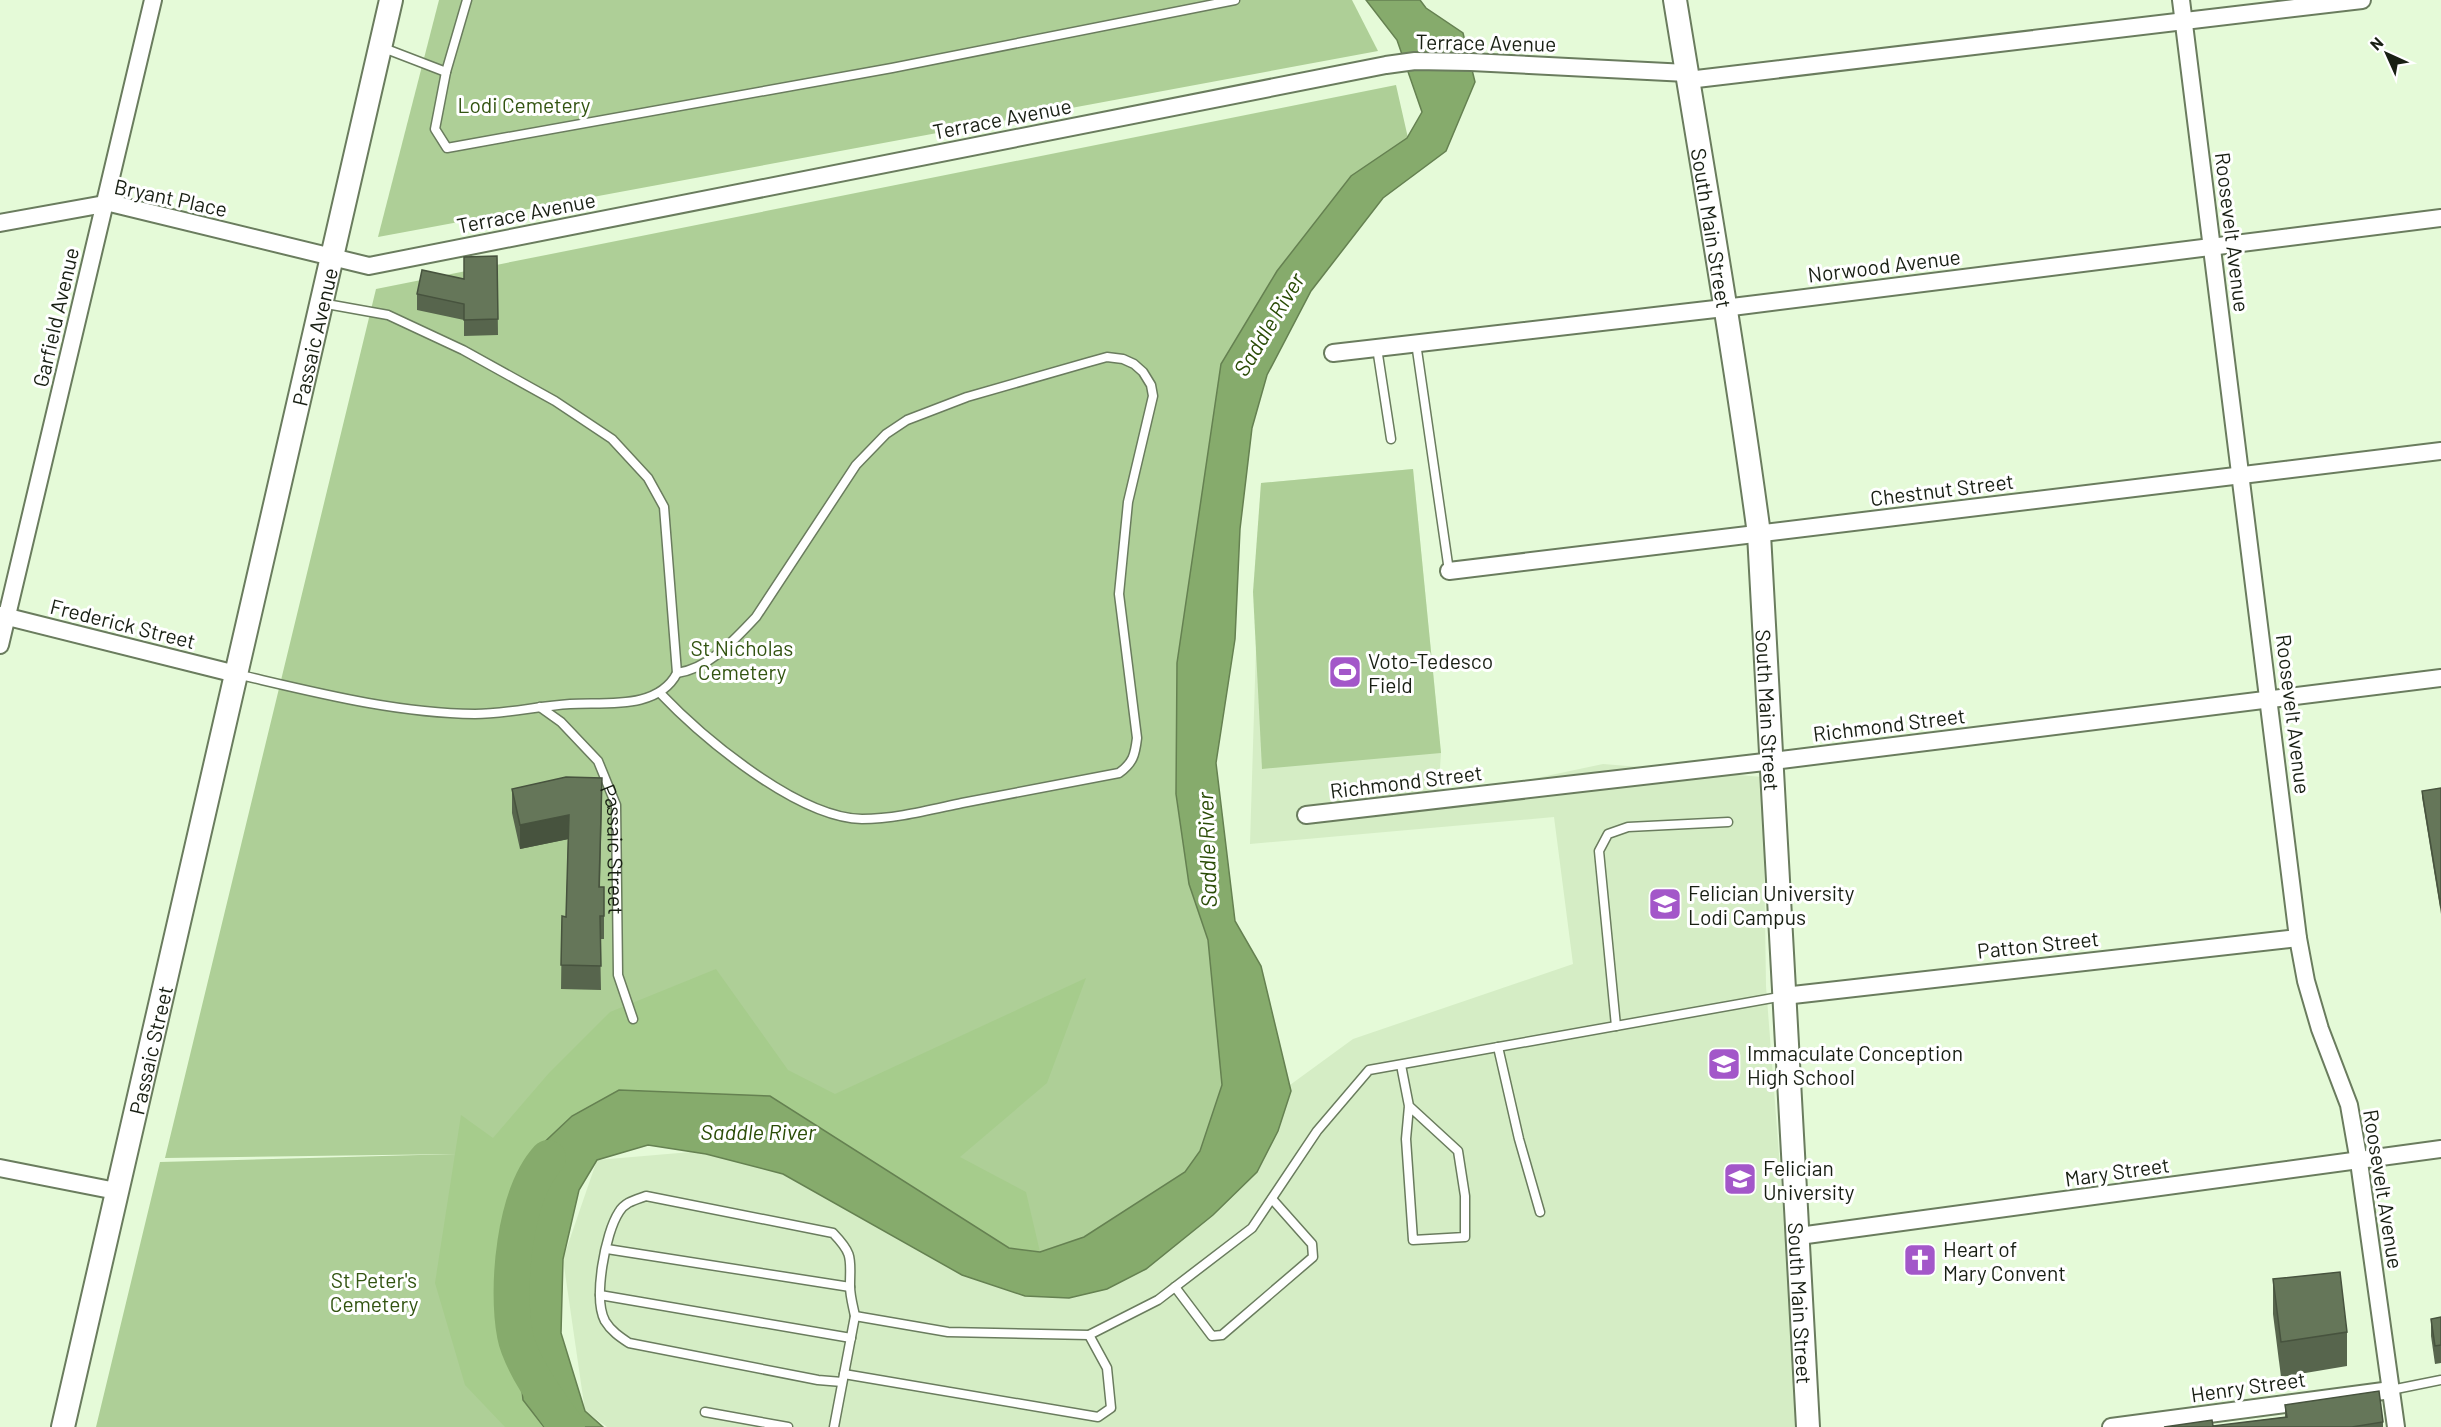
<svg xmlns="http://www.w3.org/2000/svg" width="2441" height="1427" viewBox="0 0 2441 1427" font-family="Barlow,sans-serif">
<rect width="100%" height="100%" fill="#e5fad8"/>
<path fill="#d5edc5" d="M1413 469 1441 753 1438 799 1603 764 1763 777 1766 986 1800 1427H607L585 1411 563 1259 597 1160 738 1148 1157 1248 1279 1093 1353 1039 1573 964 1554 817 1250 844 1261 483Z"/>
<g fill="#aecf97">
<path d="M439 0H1352L1378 51 378 237Z"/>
<path d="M1396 85 1408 138 1351 176 1277 271 1221 365 1177 663 1176 794 1189 884 1208 940 1222 1085 1200 1151 1185 1172 1084 1237 1040 1252 915 1186 572 1116 523 1400 544 1427H96L160 1162 456 1154 165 1158 376 289Z"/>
<path d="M1413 469 1441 753 1262 769 1253 592 1261 483Z"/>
</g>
<path fill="#a6cc8c" d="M716 969 788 1070 835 1094 1086 978 1047 1083 960 1157 1026 1192 1040 1252 1009 1248 770 1096 572 1116 523 1400 544 1427H505L465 1385 435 1283 461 1115 493 1138 549 1073 610 1012Z"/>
<path fill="#86ab6c" stroke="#658151" stroke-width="1.5" d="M1366 0H1420L1426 8 1463 33 1475 82 1446 151 1383 198 1311 291 1267 375 1252 428 1240 529 1235 639 1216 763 1235 921 1261 966 1291 1091 1278 1131 1257 1172 1213 1215 1146 1269 1107 1289 1069 1298 1025 1296 962 1275 783 1174 706 1154 648 1145 597 1160 579 1190 563 1259 561 1333 585 1411 603 1427H544L523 1400 510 1274 534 1152 572 1116 619 1090 770 1096 1009 1248 1040 1252 1084 1237 1185 1172 1200 1151 1222 1085 1208 940 1189 884 1176 794 1177 663 1221 364 1277 271 1351 176 1407 138 1422 112 1397 40Z"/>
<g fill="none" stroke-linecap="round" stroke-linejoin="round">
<path stroke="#86ab6c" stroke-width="36" d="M548 1158C514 1195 506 1287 515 1335 520 1362 550 1405 567 1427"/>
<defs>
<g id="lane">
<path d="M467 0 446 72 435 129 447 148 892 68 1235 0"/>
<path d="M381 47 446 72"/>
<path d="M1416 343 1449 571"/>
<path d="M1377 348 1391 439"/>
<path d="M236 674C314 692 394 713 475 714 506 714 538 706 570 704 606 702 658 710 677 673L664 507 648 478 612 439 555 401 463 350 388 315 321 303"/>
<path d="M660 693C703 738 798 818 862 819 895 819 929 810 962 803 1014 793 1066 783 1119 773 1133 763 1135 755 1137 738L1119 594 1128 502 1153 396 1151 385 1143 372 1134 364 1123 359 1107 357 1089 362 967 397 907 420 886 434 856 465 756 617C735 639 709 669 677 673"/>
<path id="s1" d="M540 707 561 722 598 761 616 805 618 975 633 1019"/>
<path d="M1616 1026 1599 851 1608 834 1628 827 1728 822"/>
<path d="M1498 1047 1519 1139 1540 1212"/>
<path d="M1401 1065 1409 1106 1406 1139 1413 1240 1465 1237V1196L1458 1151 1409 1106"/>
<path d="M607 1249 850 1287"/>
<path d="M1175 1287 1212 1336 1222 1335 1313 1257 1312 1244 1272 1199"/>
<path d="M600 1295 851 1338"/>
<path d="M844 1374 1098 1417 1111 1408 1107 1368 1089 1335"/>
<path d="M842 1382 818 1380 629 1343C620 1337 611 1331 605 1321 593 1299 605 1233 619 1212 625 1202 635 1200 646 1196L833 1233C854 1255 850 1258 850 1286 850 1296 853 1306 855 1316"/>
<path d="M2391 1390 2441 1380"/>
<path d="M705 1412 788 1427"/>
<path d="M834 1427 855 1316 948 1332 1089 1335 1158 1300 1252 1228 1317 1131 1369 1070 1784 996"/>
</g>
<g id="street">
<path d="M2181 0 2298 938 2306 981 2320 1029 2349 1105 2359 1162 2396 1427"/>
<path d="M1688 80 2362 0"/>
<path d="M0 223 110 203 369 266 1386 65 1415 61 1471 62 1687 73"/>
<path d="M1333 353 1724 308 2441 218"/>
<path d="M1449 571 2441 451"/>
<path d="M0 615 236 674"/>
<path d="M0 645 153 0"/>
<path d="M1306 815 1773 761 2441 678"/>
<path d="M1784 996 2298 938"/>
<path d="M0 1168 116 1191"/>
<path d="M1799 1236 2441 1149"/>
<path d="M2111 1427 2391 1390"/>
</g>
<g id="secondary">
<path id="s2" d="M1675 0C1704 178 1735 355 1759 534L1808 1427"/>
<path id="s3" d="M63 1427 391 0"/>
</g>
</defs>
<use href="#lane" stroke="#6a7c5e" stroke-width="11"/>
<use href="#street" stroke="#6a7c5e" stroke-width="20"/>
<use href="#secondary" stroke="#6a7c5e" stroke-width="26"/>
<use href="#lane" stroke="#fff" stroke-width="8"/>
<use href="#street" stroke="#fff" stroke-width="16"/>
<use href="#secondary" stroke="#fff" stroke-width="22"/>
</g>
<g fill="#57654d">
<path d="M497 256 498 335 464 336V320L417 310V294L464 279Z"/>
<path d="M2441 788V914L2422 797V791Z"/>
<path d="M512 789 602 802 600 887H604V939H600L601 990 561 989 562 916 566 917 568 839 520 849 512 813Z"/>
<path d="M2273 1279 2347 1332V1366L2281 1377 2273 1314Z"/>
<path d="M2441 1317V1363L2435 1364 2431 1336V1319Z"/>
<path d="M2285 1405 2383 1422V1427H2164L2213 1426 2285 1417Z"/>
</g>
<path fill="#47533e" d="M569 815V839L520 849V825Z"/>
<g fill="#657659" stroke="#47533e" stroke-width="1.5">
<path d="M497 256 498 319 464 320V304L417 294 422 270 464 279V257Z"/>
<path d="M566 777 602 778 599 887H604V916H600L601 966 561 965 562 916 566 917 569 815 520 825 512 789Z"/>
<path d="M2441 788V908L2422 791Z"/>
<path d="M2340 1272 2347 1332 2281 1342 2273 1279Z"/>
<path d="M2441 1317V1345L2435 1346 2431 1319Z"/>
<path d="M2379 1391 2383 1422 2352 1427H2164L2212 1420 2213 1426 2287 1417 2285 1405Z"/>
</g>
<defs>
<symbol id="stadium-square" viewBox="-11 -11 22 22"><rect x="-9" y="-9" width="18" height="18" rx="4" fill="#a357c9" stroke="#fff"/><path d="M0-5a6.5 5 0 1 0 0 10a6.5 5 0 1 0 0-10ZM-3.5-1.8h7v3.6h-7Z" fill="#fff"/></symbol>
<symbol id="university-square" viewBox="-11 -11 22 22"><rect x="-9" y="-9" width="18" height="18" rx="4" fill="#a357c9" stroke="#fff"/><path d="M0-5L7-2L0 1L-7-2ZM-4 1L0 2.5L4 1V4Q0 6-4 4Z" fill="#fff"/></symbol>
<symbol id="school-square" viewBox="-11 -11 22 22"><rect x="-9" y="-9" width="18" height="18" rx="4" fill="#a357c9" stroke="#fff"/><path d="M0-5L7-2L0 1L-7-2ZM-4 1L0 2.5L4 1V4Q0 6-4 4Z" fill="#fff"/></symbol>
<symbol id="church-square" viewBox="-11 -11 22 22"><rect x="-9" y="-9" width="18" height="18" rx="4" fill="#a357c9" stroke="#fff"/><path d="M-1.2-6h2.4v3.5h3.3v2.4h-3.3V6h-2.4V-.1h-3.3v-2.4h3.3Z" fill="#fff"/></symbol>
</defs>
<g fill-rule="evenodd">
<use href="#stadium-square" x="1326" y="653" width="38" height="38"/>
<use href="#university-square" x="1646" y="885" width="38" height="38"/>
<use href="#school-square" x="1705" y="1045" width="38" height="38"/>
<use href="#school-square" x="1721" y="1160" width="38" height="38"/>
<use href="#church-square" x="1901" y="1241" width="38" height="38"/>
</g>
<g text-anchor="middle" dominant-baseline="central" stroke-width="6" stroke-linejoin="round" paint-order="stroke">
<g font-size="21" fill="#181f13" stroke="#fff">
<text transform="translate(1486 42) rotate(1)">Terrace Avenue</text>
<text transform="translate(1002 118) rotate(-11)">Terrace Avenue</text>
<text transform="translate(171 197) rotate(12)">Bryant Place</text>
<text transform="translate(526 212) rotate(-11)">Terrace Avenue</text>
<text stroke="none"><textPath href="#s2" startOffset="231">South Main Street</textPath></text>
<text transform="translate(2233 232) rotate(83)">Roosevelt Avenue</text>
<text transform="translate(1884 265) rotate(-7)">Norwood Avenue</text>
<text transform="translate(55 317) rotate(-77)">Garfield Avenue</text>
<text stroke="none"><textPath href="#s3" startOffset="1119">Passaic Avenue</textPath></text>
<text transform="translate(1942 489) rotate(-7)">Chestnut Street</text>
<text transform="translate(123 623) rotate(14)">Frederick Street</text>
<text stroke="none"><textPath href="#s2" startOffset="717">South Main Street</textPath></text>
<text transform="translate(2294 714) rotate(83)">Roosevelt Avenue</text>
<text transform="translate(1889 724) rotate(-7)">Richmond Street</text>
<text transform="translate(1406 781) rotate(-7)">Richmond Street</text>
<text stroke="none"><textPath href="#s1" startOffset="171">Passaic Street</textPath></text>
<text transform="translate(2038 944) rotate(-6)">Patton Street</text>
<text stroke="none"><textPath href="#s3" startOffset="387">Passaic Street</textPath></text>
<text transform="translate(2117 1171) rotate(-8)">Mary Street</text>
<text transform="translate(2384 1189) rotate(81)">Roosevelt Avenue</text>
<text stroke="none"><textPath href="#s2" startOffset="1311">South Main Street</textPath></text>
<text transform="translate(2248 1386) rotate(-8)">Henry Street</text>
</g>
<g font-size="21" fill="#325411" stroke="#fff">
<text x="524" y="104">Lodi Cemetery</text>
<text x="742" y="647">St Nicholas<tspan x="742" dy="24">Cemetery</tspan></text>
<text x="374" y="1279">St Peter's<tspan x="374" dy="24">Cemetery</tspan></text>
</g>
<g font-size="21" fill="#181f13" stroke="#fff" text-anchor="start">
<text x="1368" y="660">Voto-Tedesco<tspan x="1368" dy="24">Field</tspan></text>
<text x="1688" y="892">Felician University<tspan x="1688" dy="24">Lodi Campus</tspan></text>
<text x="1747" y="1052">Immaculate Conception<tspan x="1747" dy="24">High School</tspan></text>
<text x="1763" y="1167">Felician<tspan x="1763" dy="24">University</tspan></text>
<text x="1943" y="1248">Heart of<tspan x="1943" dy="24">Mary Convent</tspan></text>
</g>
<g font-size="22" font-style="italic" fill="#2a4c06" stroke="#fff">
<text transform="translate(1268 324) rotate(-59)">Saddle River</text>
<text transform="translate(1206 850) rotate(-92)">Saddle River</text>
<text x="758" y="1131">Saddle River</text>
</g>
</g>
<g transform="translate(2387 54) rotate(315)" stroke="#ffffff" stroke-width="4.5" paint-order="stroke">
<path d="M0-4.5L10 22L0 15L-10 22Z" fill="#181f13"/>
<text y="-9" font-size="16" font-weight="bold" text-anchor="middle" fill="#181f13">N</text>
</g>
</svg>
